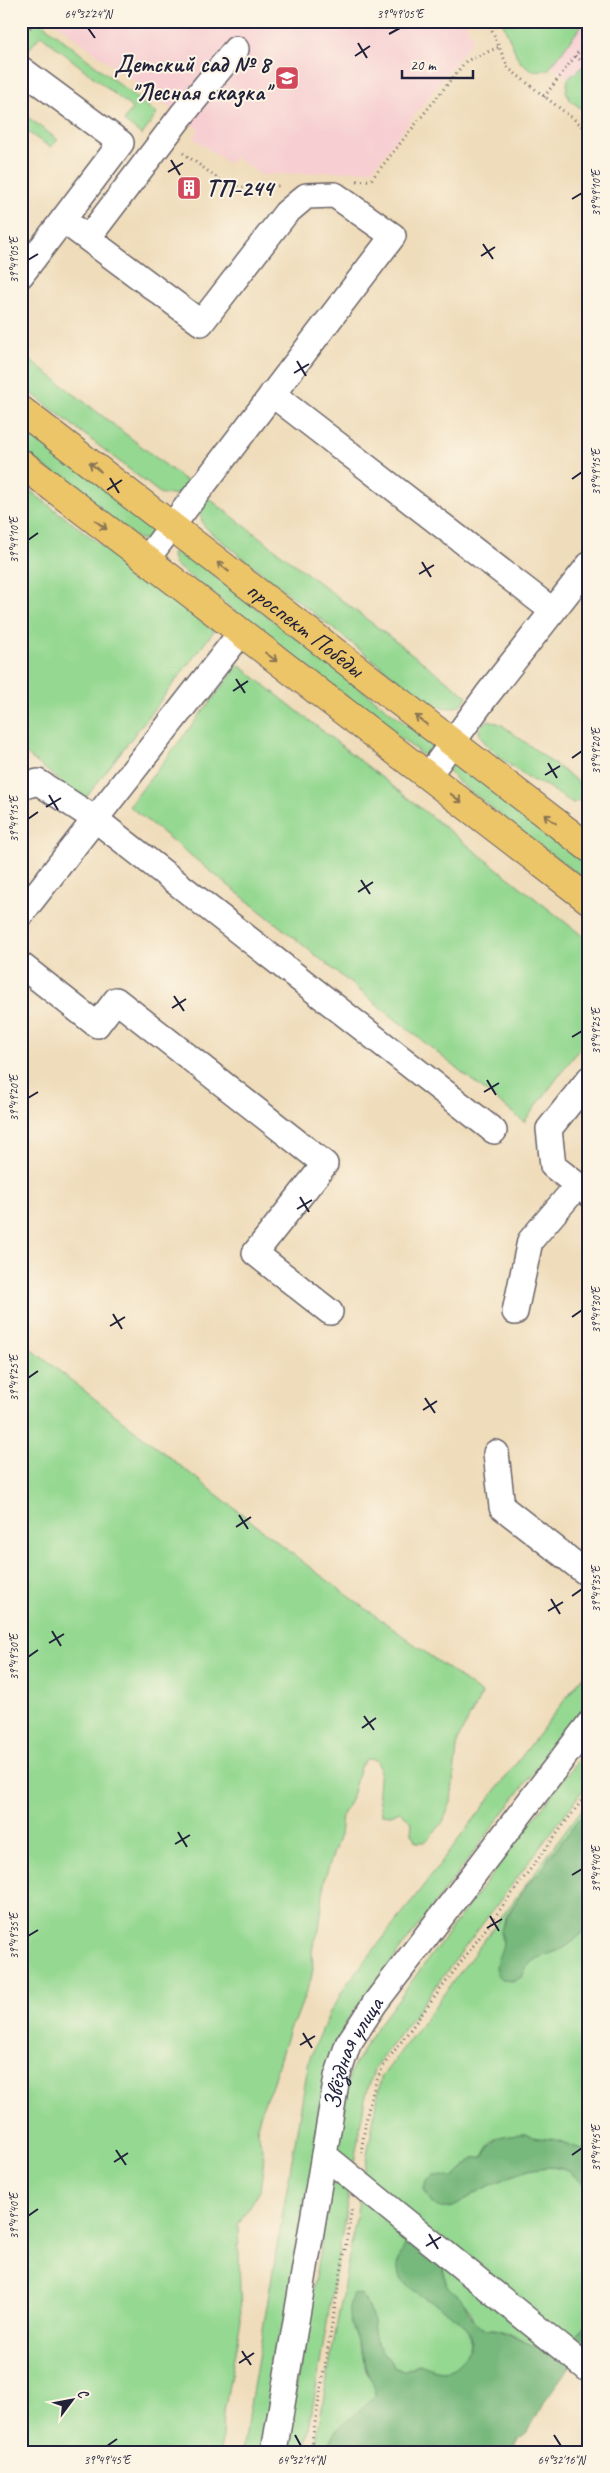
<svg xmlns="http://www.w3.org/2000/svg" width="610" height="2473" viewBox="0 0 610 2473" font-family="Caveat,sans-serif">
<rect width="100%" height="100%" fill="#fcf5e5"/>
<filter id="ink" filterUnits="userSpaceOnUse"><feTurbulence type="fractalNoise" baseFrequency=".02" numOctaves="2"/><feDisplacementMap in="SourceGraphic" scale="10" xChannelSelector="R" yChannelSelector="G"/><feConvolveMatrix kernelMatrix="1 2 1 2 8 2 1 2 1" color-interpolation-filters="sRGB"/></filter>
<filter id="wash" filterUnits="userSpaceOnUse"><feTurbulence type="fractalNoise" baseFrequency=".0096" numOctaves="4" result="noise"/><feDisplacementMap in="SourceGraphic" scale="20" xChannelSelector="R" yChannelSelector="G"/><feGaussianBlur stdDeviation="1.12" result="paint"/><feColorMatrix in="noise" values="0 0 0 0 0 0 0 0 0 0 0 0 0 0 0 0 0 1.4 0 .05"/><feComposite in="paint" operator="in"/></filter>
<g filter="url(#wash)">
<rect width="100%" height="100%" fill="#efdcba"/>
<g fill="#f7cfd2">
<path d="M53 21H465L473 40 372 170 261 175 235 157 229 164 193 138 199 130Z"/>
<path d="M509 21H589V94L511 36Z"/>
</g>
<g fill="#94d891" stroke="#5b7d66">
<path d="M21 21H39L157 114 142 135 124 121 132 108 41 35 24 55 21 53Z"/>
<path d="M502 21H585L548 70 533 71 519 61Z"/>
<path d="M583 66 589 71V114L571 101 566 92 568 79Z"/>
<path d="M21 112 58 140 50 147 21 128Z"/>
<path d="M21 353 190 484C181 495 174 496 161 494L21 385Z"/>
<path d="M21 423 153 527 155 534 147 541 137 538 21 448Z"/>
<path d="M21 484 214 631 84 800 21 750Z"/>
<path d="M207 497 467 696C459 715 437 707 423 699L210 532 203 524 198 506Z"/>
<path d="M179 548 428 741 433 748 428 755 424 756 174 564 172 554Z"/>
<path d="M239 665 589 941V1036L524 1122 129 806Z"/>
<path d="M489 720 502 725 577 781 583 791 580 800 573 803C564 799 558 793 550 788 544 784 538 784 532 780 518 772 480 745 479 731L482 724Z"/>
<path d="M453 762 459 763 589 864V883L457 781 448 770Z"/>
<path d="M21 1341 312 1569 482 1694 458 1739 451 1802 443 1822 425 1842H416L411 1833 412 1823 400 1811 391 1815 382 1814 378 1790 380 1768 376 1760 366 1759 360 1767 352 1796 342 1815 340 1835 325 1877 319 1930 312 1949 313 1969 311 1979 295 2021 289 2029 271 2088 262 2107 257 2127 264 2158 260 2190 238 2225 241 2320 223 2417 221 2452H21Z"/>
<path d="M589 1668V1699L345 2023 331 2072 265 2452H242L309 2060 330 2012 347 1984 395 1923Z"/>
<path d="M589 1745V1782L375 2067 365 2098 305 2452H285L350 2073 372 2034Z"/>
<path d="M589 1800V1807L548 1859 546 1867 527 1885 507 1915 500 1931 504 1947 499 1956 522 1977C530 1953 548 1958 567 1946 575 1941 580 1933 589 1929V2146L587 2149H578L561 2141 532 2138 525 2134 498 2137 491 2142 483 2157 474 2158 454 2177 434 2176 424 2189 433 2204 451 2208C479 2191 528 2160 562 2169 575 2172 580 2182 589 2191V2319C577 2340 555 2354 531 2345 521 2340 511 2333 500 2330 494 2328 486 2330 480 2327 473 2324 474 2318 471 2312 457 2288 440 2297 446 2259L403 2252 399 2260 405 2284C419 2293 456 2315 465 2326 476 2341 466 2366 449 2370 438 2373 428 2367 419 2364L403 2371 394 2367 377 2342 373 2332 374 2322 362 2294 352 2329 362 2352 366 2371 375 2386V2396C355 2419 339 2421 325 2452H314L381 2078Z"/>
</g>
<g fill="#77b87b" stroke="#4c6d5b">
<path d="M589 1807V1929C580 1933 575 1941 567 1946 548 1958 530 1953 522 1977L512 1981 502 1980C485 1959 511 1955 500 1931 509 1914 517 1898 529 1883 535 1874 545 1870 548 1859Z"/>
<path d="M525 2134C536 2140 548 2137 560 2141 570 2144 576 2149 587 2149L589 2146V2191C580 2182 575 2173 563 2169 536 2161 498 2181 476 2193 465 2199 454 2211 441 2208 432 2206 428 2197 424 2189L426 2181 434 2176 454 2177 474 2158 483 2157C494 2135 501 2135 525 2134Z"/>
<path d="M410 2234 446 2259C444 2267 443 2275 446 2282 448 2291 456 2291 461 2298 467 2306 472 2321 479 2326 485 2331 494 2328 501 2331 513 2335 524 2343 536 2346 558 2354 578 2337 589 2319V2340L545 2400 527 2434 519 2440 513 2452H325L337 2430 375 2396C375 2385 371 2381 367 2371 364 2365 364 2358 362 2351 355 2332 342 2316 353 2295L362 2294 374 2322 373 2332 377 2342 394 2367 403 2371 419 2364C429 2367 440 2374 451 2369 458 2366 463 2359 467 2352 488 2318 412 2301 400 2277 393 2264 405 2246 410 2234Z"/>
</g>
</g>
<g filter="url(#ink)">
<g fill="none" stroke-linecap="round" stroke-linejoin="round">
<defs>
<g id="minor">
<path d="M21 69 121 143 21 275"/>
<path d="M63 220 201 323 286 213 306 196 335 195 393 236 146 560"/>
<path d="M88 238 181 116 236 49"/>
<path d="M272 394 553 611"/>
<path d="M428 776 487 695 589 565"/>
<path d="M21 787 38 782 95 819 494 1131"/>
<path d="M21 914 240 634"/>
<path d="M21 965 97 1025 116 1000 325 1164 255 1253 330 1312"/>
<path d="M589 1079 549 1129 553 1166 589 1194"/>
<path d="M515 1312 530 1241 578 1185"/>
<path d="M496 1453 502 1507 589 1575"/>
<path d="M324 2155 589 2370"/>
<path id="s1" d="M274 2452 337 2077 348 2044 375 2003 589 1724"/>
</g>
<g id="major">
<path id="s2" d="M21 410 589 848"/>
<path d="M21 463 589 900"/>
</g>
</defs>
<use href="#minor" stroke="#6a6367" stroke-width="28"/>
<use href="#major" stroke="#6a6367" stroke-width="30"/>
<g stroke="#6a6367" stroke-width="3" stroke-dasharray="1 4" stroke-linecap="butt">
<path d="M488 21 508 68 589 131"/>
<path d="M21 40 35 21"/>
<path d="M575 56 589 66"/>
<path d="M544 97 589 38"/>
<path d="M183 153 227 185 249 188 279 186"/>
<path d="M357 181 371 180 466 61 499 47"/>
<path d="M361 2153C366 2121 369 2090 386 2062L589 1791"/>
<path d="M310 2452 352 2208"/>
</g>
<use href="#minor" stroke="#fff" stroke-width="25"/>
<use href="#major" stroke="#edc569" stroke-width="28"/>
</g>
<defs><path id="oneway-shaft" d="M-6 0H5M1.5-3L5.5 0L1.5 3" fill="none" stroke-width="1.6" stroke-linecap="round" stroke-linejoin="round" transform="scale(1.25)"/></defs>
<g stroke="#887452">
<use href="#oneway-shaft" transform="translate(95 467) rotate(-142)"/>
<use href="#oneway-shaft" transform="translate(101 525) rotate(38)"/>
<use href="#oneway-shaft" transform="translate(223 567) rotate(-142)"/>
<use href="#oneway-shaft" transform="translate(271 657) rotate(37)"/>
<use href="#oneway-shaft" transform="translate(421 720) rotate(-142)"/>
<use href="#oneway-shaft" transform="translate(456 798) rotate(38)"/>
<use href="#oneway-shaft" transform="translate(550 819) rotate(-143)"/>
</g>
</g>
<path fill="none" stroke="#22223b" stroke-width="2" d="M88 28 95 38M389 34 400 28M358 43 367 58M355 56 370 46M171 160 180 175M168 172 183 163M572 199 582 193M483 244 493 259M481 256 495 247M28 260 38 254M297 361 306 376M294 373 309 364M110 478 119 493M572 479 582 472M107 490 122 480M28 540 38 533M422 562 431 577M419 574 434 565M236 679 245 693M233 691 248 681M572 758 582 751M548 763 557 778M545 775 560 766M49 795 58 810M46 807 61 798M28 819 38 812M361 880 370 894M358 892 373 882M174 996 184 1011M172 1008 186 999M572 1037 582 1031M487 1080 496 1095M484 1092 499 1083M28 1098 38 1092M300 1197 309 1212M297 1209 312 1200M113 1314 122 1329M572 1317 582 1310M110 1326 125 1317M28 1378 38 1371M425 1398 435 1413M423 1410 437 1401M239 1515 248 1529M236 1527 251 1517M572 1596 582 1589M551 1599 560 1614M548 1611 563 1602M52 1631 61 1646M49 1643 64 1634M28 1657 38 1650M364 1716 374 1730M362 1728 376 1718M178 1832 187 1847M175 1844 190 1835M572 1875 582 1869M490 1916 499 1931M487 1928 502 1919M28 1936 38 1930M303 2033 312 2048M300 2045 315 2036M116 2150 126 2165M572 2155 582 2148M114 2162 128 2153M28 2216 38 2209M429 2234 438 2249M426 2246 441 2237M242 2351 251 2365M239 2363 254 2353M295 2435 301 2446M554 2435 561 2446M107 2446 117 2439"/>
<defs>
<symbol id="school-square" viewBox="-11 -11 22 22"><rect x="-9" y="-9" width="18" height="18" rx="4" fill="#d1495b" stroke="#fcf5e5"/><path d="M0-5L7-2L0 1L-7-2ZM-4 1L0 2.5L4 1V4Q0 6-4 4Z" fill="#fff"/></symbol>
<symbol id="building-square" viewBox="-11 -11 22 22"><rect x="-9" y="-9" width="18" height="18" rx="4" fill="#d1495b" stroke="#fcf5e5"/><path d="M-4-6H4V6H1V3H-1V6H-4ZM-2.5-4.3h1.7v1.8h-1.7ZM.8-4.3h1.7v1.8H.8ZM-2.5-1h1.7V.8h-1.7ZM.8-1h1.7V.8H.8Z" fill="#fff"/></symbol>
</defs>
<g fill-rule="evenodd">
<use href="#school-square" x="273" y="64" width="28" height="28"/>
<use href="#building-square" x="175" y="174" width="28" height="28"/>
</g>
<g text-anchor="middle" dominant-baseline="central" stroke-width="4" stroke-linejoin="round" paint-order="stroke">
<g font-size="24" font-weight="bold" fill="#22223b" stroke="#fcf5e5" text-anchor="end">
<text x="270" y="64">Детский сад № 8<tspan x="270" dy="28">"Лесная сказка"</tspan></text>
<text x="206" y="188" text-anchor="start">ТП-244</text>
</g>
<g font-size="24" fill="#22223b" stroke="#fcf5e5">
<text stroke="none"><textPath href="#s2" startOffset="359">проспект Победы</textPath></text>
<text stroke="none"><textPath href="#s1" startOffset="408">Звёздная улица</textPath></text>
</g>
</g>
<rect width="610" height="2473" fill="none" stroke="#fcf5e5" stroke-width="55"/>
<g transform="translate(72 2400) rotate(58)" stroke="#fcf5e5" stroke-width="4" paint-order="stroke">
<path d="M0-4L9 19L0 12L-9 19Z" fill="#22223b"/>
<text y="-8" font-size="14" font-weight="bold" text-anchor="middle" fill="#22223b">С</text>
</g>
<path d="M402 70v8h71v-8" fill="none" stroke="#22223b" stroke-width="2.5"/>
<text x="410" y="70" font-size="15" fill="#22223b" stroke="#fcf5e5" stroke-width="4" paint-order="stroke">20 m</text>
<rect x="28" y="28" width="554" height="2418" fill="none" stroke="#22223b" stroke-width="2"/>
<g font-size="12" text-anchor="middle" fill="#22223b">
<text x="88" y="18">64°32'24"N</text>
<text x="400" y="18">39°49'05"E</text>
<text transform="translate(596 193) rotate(-90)" y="4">39°49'10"E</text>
<text transform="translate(14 260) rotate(-90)" y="4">39°49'05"E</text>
<text transform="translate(596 472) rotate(-90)" y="4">39°49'15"E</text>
<text transform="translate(14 540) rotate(-90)" y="4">39°49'10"E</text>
<text transform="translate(596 751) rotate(-90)" y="4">39°49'20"E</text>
<text transform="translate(14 819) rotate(-90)" y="4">39°49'15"E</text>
<text transform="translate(596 1031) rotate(-90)" y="4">39°49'25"E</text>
<text transform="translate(14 1098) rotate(-90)" y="4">39°49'20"E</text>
<text transform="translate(596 1310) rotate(-90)" y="4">39°49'30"E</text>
<text transform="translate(14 1378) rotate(-90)" y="4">39°49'25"E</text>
<text transform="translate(596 1589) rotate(-90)" y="4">39°49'35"E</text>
<text transform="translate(14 1657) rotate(-90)" y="4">39°49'30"E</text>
<text transform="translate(596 1869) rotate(-90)" y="4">39°49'40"E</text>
<text transform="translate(14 1936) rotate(-90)" y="4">39°49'35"E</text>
<text transform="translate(596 2148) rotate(-90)" y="4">39°49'45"E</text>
<text transform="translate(14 2216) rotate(-90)" y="4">39°49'40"E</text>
<text x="107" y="2464">39°49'45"E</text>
<text x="301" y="2464">64°32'14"N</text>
<text x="561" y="2464">64°32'16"N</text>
</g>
</svg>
